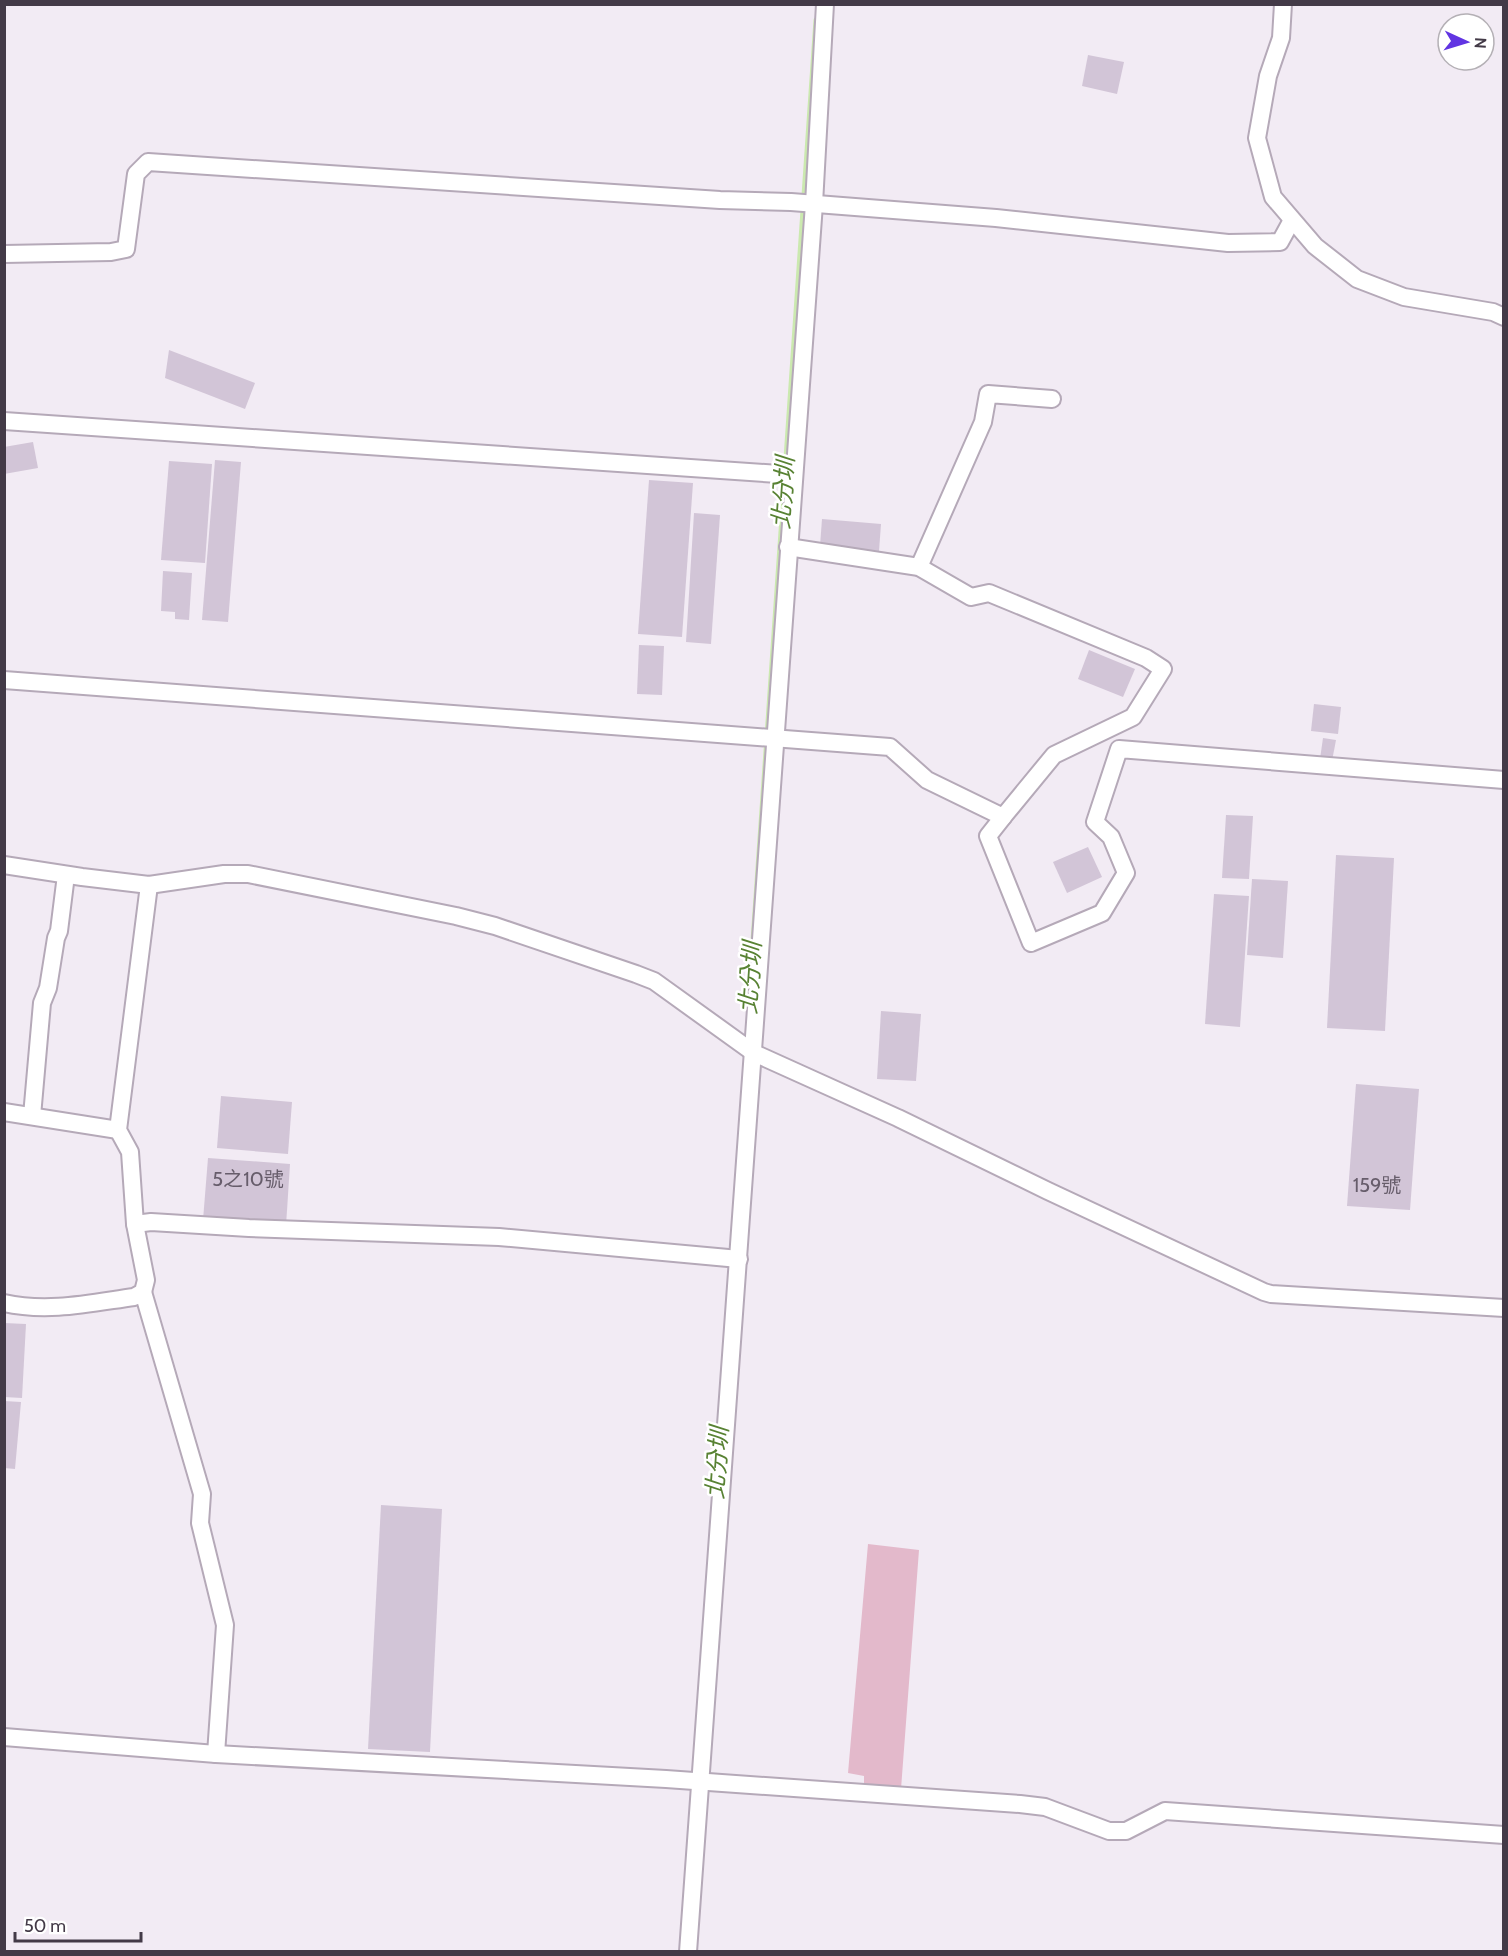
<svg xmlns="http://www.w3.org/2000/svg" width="1508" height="1956" viewBox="0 0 1508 1956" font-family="Cabin,'Noto Sans TC',sans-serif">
<rect width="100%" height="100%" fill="#f2ebf4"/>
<path fill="#e3b9cb" d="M868 1544 919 1550 901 1789 864 1788V1776L848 1773Z"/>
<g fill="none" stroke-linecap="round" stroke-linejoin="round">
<path stroke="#cbe9af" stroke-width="5" d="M753 941 816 20"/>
</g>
<g fill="#d2c5d7">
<path d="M1088 55 1124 62 1117 94 1082 86Z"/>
<path d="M169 350 255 383 245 409 165 378Z"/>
<path d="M33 442 38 468 4 474V447Z"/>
<path d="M215 460 241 462 228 622 202 620Z"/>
<path d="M169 461 212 464 205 563 161 560Z"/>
<path d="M649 480 693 483 682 637 638 634Z"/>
<path d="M694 513 720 515 711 644 686 642Z"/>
<path d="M822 519 881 524 879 551 820 546Z"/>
<path d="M163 571 192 573 189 620 175 619V612L161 611Z"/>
<path d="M639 645 664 646 662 695 637 694Z"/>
<path d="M1089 650 1135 669 1123 697 1078 679Z"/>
<path d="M1314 704 1341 707 1338 734 1311 731Z"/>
<path d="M1323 738 1336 740 1332 761 1320 759Z"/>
<path d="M1226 815 1253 816 1249 879 1222 878Z"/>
<path d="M1088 847 1102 877 1067 893 1053 862Z"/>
<path d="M1336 855 1394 858 1385 1031 1327 1028Z"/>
<path d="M1252 879 1288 881 1283 958 1247 955Z"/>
<path d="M1214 894 1249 896 1240 1027 1205 1024Z"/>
<path d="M881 1011 921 1014 916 1081 877 1079Z"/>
<path d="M1356 1084 1419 1089 1410 1210 1347 1206Z"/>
<path d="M221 1096 292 1102 288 1154 217 1148Z"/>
<path d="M208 1158 290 1164 286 1226 203 1220Z"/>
<path d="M4 1323 26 1324 22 1398 4 1397Z"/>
<path d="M4 1401 21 1402 15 1469 4 1468Z"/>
<path d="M381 1505 442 1509 430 1752 368 1749Z"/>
</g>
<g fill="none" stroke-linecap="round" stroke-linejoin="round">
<defs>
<g id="minor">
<path d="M1283 4 1281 38 1268 76 1257 138 1273 197 1315 246 1357 279 1404 297 1493 312 1504 317"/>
<path d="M4 254 111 252 126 249 136 174 148 162 720 200 791 202 996 218 1228 243 1280 242 1292 220"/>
<path d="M4 421 793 475"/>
<path d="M788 547 919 567 971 597 989 593 1146 658 1163 669 1133 717 1054 755 1003 817"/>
<path d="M919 567 983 422 988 394 1052 399"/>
<path d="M4 680 890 747 927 780 1003 817 988 836 1031 943 1102 913 1126 873 1111 837 1095 822 1119 749 1504 780"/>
<path d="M4 865 82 877 149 885 224 874H248L456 916 495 926 636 974 654 981 754 1053 898 1118 1048 1191 1264 1292 1271 1294 1504 1308"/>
<path d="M4 1112 118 1130"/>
<path d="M32 1116 42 1003 48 988 56 938 59 931 66 875"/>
<path d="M135 1224 130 1152 118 1130 149 885"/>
<path d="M143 1292 202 1494 200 1523 225 1625 216 1754"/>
<path d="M4 1303C48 1313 91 1303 134 1297L143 1292 146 1280 135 1224 151 1222 249 1228 499 1237 739 1259"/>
<path d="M4 1737 216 1754 666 1779 1020 1804 1045 1807 1109 1831H1126L1165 1811 1504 1835"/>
<path d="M688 1952 814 204 825 4"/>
</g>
</defs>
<use href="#minor" stroke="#b5a9b8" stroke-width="20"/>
<use href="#minor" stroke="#fff" stroke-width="16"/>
</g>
<g text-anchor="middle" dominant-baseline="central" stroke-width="5" stroke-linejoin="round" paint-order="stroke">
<g font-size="20" fill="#675d6b">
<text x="248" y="1179">5之10號</text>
<text x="1377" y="1185">159號</text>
</g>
<g font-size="24" font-style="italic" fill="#588233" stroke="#fff">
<text transform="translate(783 493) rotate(-86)">北分圳</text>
<text transform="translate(750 978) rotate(-86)">北分圳</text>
<text transform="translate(717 1463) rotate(-86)">北分圳</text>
</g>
</g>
<rect width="1508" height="1956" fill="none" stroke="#433a47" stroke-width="12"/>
<g transform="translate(1466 42) rotate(94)"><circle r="28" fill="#ffffff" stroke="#b4b0b5" stroke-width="1.5"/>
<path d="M0-4.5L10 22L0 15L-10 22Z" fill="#6134e2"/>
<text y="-9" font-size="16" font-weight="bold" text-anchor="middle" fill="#433a47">N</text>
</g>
<path d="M15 1932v9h126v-9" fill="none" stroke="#433a47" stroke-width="3"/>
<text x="24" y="1932" font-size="18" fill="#433a47" stroke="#ffffff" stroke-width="4.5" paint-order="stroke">50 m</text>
</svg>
